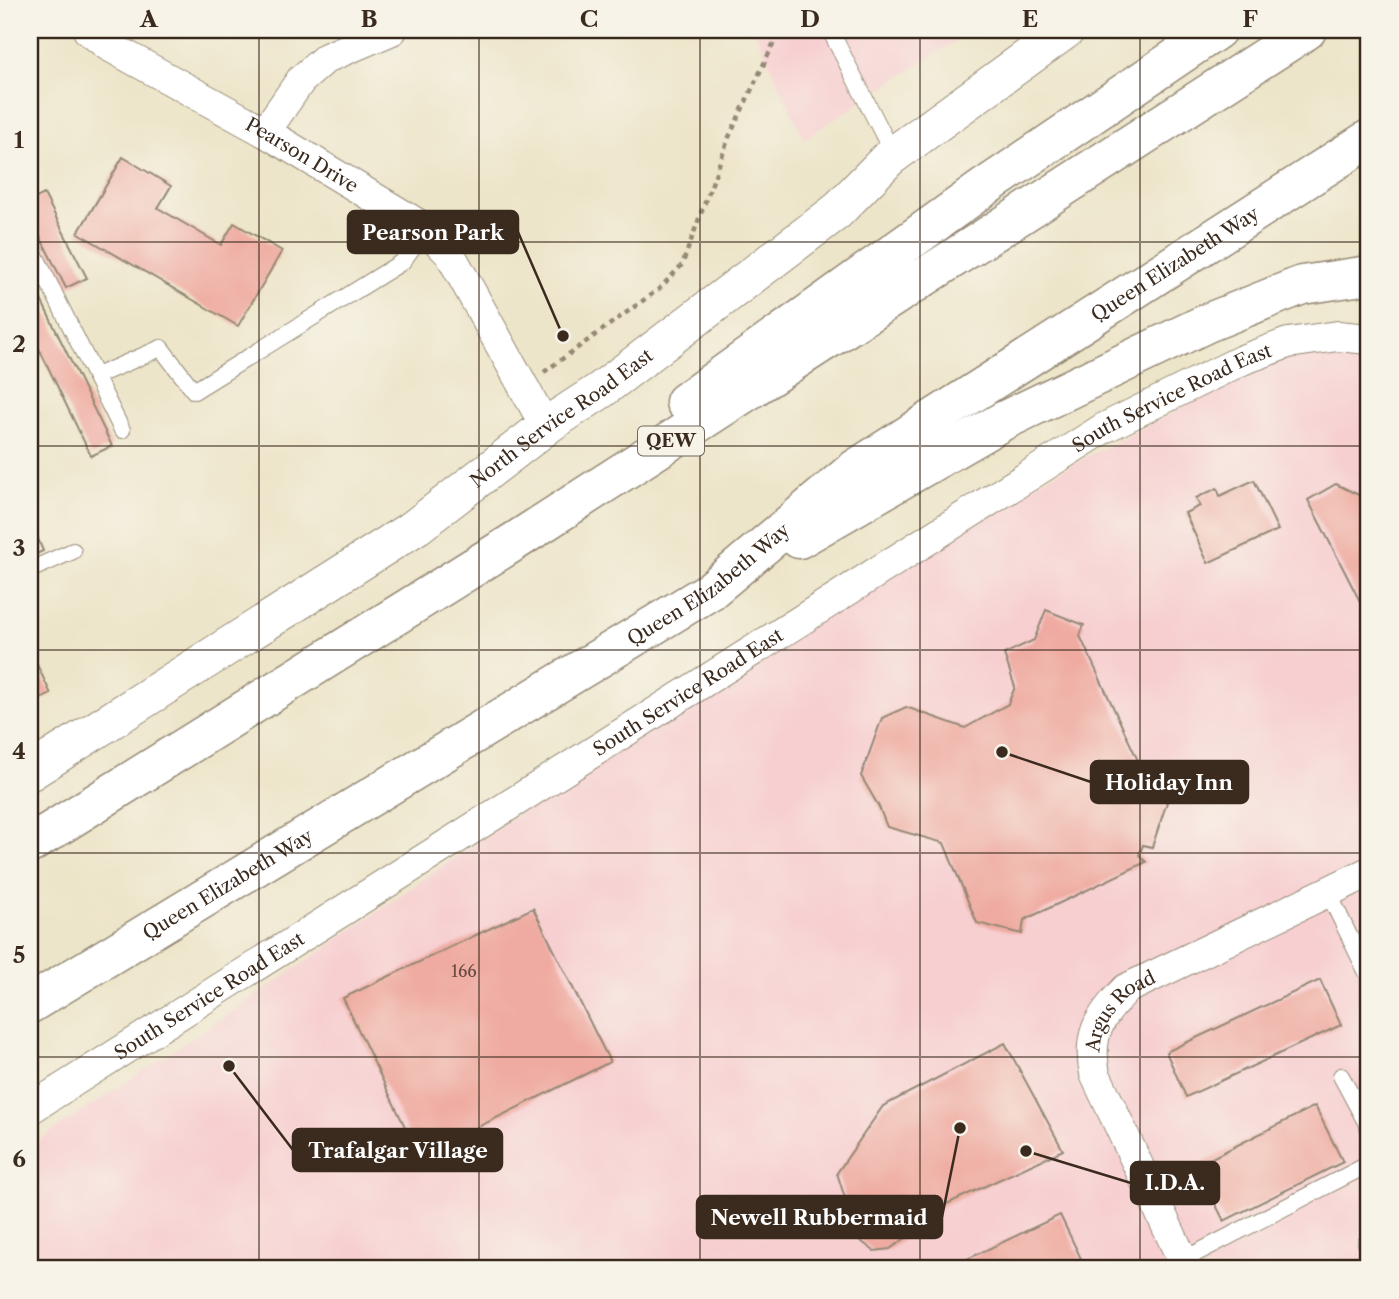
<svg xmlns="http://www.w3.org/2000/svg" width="1399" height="1299" viewBox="0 0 1399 1299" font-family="'Libre Caslon Text',serif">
<rect width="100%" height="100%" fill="#f7f3e8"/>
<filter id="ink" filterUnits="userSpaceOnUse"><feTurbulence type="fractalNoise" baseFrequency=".0143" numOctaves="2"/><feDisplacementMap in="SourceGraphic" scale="14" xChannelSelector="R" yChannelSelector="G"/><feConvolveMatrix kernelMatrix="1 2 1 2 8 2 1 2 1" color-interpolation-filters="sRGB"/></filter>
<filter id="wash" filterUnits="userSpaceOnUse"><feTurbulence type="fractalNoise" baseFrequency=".00686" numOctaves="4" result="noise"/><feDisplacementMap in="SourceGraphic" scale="28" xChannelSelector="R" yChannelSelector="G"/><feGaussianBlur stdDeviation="1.57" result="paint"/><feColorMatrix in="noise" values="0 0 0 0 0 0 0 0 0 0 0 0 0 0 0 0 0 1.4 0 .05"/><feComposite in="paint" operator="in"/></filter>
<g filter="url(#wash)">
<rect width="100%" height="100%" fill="#ede5c9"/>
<g fill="#f7cfd1">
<path d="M754 30H972L804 139Z"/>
<path d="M1306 344 1369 358V1269H30V1146L272 985 871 568Z"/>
</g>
<g id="blocks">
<g fill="#efaba1">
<path d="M123 157 171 186 158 208 221 245 234 223 282 251 238 326 78 233Z"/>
<path d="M44 194 87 278 66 288 30 217V201Z"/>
<path d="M30 277 112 446 91 456 30 330Z"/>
<path d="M1254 480 1278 530 1208 563 1185 513 1200 506 1196 498 1217 488 1220 496Z"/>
<path d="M1336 484 1369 500V619L1308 500Z"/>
<path d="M30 520 43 551 30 557Z"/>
<path d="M1046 610 1084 625 1080 636 1154 795 1167 802 1152 847 1143 845 1139 855 1146 862 1024 920 1022 934 977 923 944 843 887 827 879 807 861 776 882 718 906 707 965 728 1008 704 1015 687 1004 654 1034 640Z"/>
<path d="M30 650 51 694 32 703 30 698Z"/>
<path d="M533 908 610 1062 419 1156 343 998Z"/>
<path d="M1320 980 1341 1025 1186 1097 1166 1052Z"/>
<path d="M1005 1043 1063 1150 910 1221 907 1237 890 1249 874 1251 858 1239 837 1173 883 1106Z"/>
<path d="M1315 1106 1343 1162 1224 1221 1196 1166Z"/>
<path d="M1060 1215 1086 1269H966L963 1261Z"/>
</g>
</g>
</g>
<g filter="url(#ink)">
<use href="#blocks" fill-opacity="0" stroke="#948874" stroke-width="2"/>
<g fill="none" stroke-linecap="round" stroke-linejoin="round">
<defs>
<g id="service">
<path d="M830 30 887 142 889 158"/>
<path d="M30 245 122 430"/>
<path d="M96 376 161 348 194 391 402 262 426 229"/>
<path d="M30 570 73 551"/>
<path d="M1328 892 1369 977"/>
<path d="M1341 1076 1369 1128"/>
<path d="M1369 1242 1366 1243 1369 1250"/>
<path d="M1183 1260 1369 1164"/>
</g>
<g id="minor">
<path id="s1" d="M88 30 107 45 265 132 426 229 450 254 537 411 549 424"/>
<path d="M265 132 301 80 326 58 392 30"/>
<path id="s2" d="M30 1109 1104 428 1242 360 1288 343 1338 336 1369 339"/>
<path id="s3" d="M1187 1269 1095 1074C1087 1035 1099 1017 1126 989L1369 872"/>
</g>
<g id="tertiary">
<path id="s4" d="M30 772 417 526 549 424 601 390 836 212 889 158 1066 30"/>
</g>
<g id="motorway">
<path d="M685 402 985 187 1217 30"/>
<path d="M799 539 1003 421 1207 323 1302 285 1369 275"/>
<path d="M30 844 517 540 1307 30"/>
<path id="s5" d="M30 1004 710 591 855 469 1369 139"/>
</g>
</defs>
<use href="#service" stroke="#948874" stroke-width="18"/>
<use href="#minor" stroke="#948874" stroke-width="32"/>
<use href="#tertiary" stroke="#948874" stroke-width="39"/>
<use href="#motorway" stroke="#948874" stroke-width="41"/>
<path stroke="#948874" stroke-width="4.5" stroke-dasharray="5 5" stroke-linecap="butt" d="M544 372 659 289 682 265 729 137 780 30"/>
<use href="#service" stroke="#fff" stroke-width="16"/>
<use href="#minor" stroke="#fff" stroke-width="30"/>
<use href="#tertiary" stroke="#fff" stroke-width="37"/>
<use href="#motorway" stroke="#fff" stroke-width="38"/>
</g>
</g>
<path fill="none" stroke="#3b2a1e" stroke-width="2" stroke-opacity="0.55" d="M259 30V1269M479 30V1269M700 30V1269M920 30V1269M1140 30V1269M30 242H1369M30 446H1369M30 650H1369M30 853H1369M30 1057H1369"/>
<g text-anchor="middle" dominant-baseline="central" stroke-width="7" stroke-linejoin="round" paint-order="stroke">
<g font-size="16" fill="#684a3f">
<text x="464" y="971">166</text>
</g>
<rect fill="#f7f3e8" stroke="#73665b" stroke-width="2" x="638" y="426.5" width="66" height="29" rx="5"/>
<g font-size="18" font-weight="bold" fill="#3b2a1e">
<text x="671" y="441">QEW</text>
</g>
<g font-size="19" fill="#3b2a1e" stroke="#f7f3e8">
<text stroke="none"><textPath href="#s1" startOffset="248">Pearson Drive</textPath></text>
<text stroke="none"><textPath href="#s5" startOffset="1365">Queen Elizabeth Way</textPath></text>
<text stroke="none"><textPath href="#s2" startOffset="1346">South Service Road East</textPath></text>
<text stroke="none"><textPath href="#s4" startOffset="639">North Service Road East</textPath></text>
<text stroke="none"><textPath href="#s5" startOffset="798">Queen Elizabeth Way</textPath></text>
<text stroke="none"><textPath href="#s2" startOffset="779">South Service Road East</textPath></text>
<text stroke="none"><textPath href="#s5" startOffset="231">Queen Elizabeth Way</textPath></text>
<text stroke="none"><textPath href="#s2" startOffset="212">South Service Road East</textPath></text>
<text stroke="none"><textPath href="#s3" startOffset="290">Argus Road</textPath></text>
</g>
</g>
<path fill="none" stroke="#3b2a1e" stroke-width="2.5" d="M563 336L518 232M1002 752L1091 782M229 1066L293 1150M1026 1151L1131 1183M960 1128L942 1217"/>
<g fill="#3b2a1e" stroke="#f7f3e8" stroke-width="2.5">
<circle cx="563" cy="336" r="7"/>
<circle cx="1002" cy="752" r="7"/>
<circle cx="229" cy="1066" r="7"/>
<circle cx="1026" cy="1151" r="7"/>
<circle cx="960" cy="1128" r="7"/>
</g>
<g fill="#3b2a1e" stroke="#3b2a1e" stroke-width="2.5">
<rect x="348" y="211" width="170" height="42" rx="7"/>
<rect x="1091" y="761" width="157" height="42" rx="7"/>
<rect x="293" y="1129" width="209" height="42" rx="7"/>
<rect x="1131" y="1162" width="88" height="42" rx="7"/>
<rect x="697" y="1196" width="245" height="42" rx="7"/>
</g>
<g font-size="21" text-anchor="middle" font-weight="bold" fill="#fff">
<text x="433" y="240">Pearson Park</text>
<text x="1169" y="790">Holiday Inn</text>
<text x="398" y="1158">Trafalgar Village</text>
<text x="1175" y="1190">I.D.A.</text>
<text x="819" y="1225">Newell Rubbermaid</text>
</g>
<rect width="1399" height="1299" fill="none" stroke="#f7f3e8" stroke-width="77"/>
<rect x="38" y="38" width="1322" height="1222" fill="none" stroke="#3b2a1e" stroke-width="2.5"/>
<g font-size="23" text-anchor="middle" font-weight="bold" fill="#3b2a1e">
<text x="149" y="27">A</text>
<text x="369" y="27">B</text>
<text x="589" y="27">C</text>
<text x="810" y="27">D</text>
<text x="1030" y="27">E</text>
<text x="1250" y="27">F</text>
<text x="19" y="148">1</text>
<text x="19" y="352">2</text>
<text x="19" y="556">3</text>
<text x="19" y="759">4</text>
<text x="19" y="963">5</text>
<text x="19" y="1167">6</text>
</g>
</svg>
